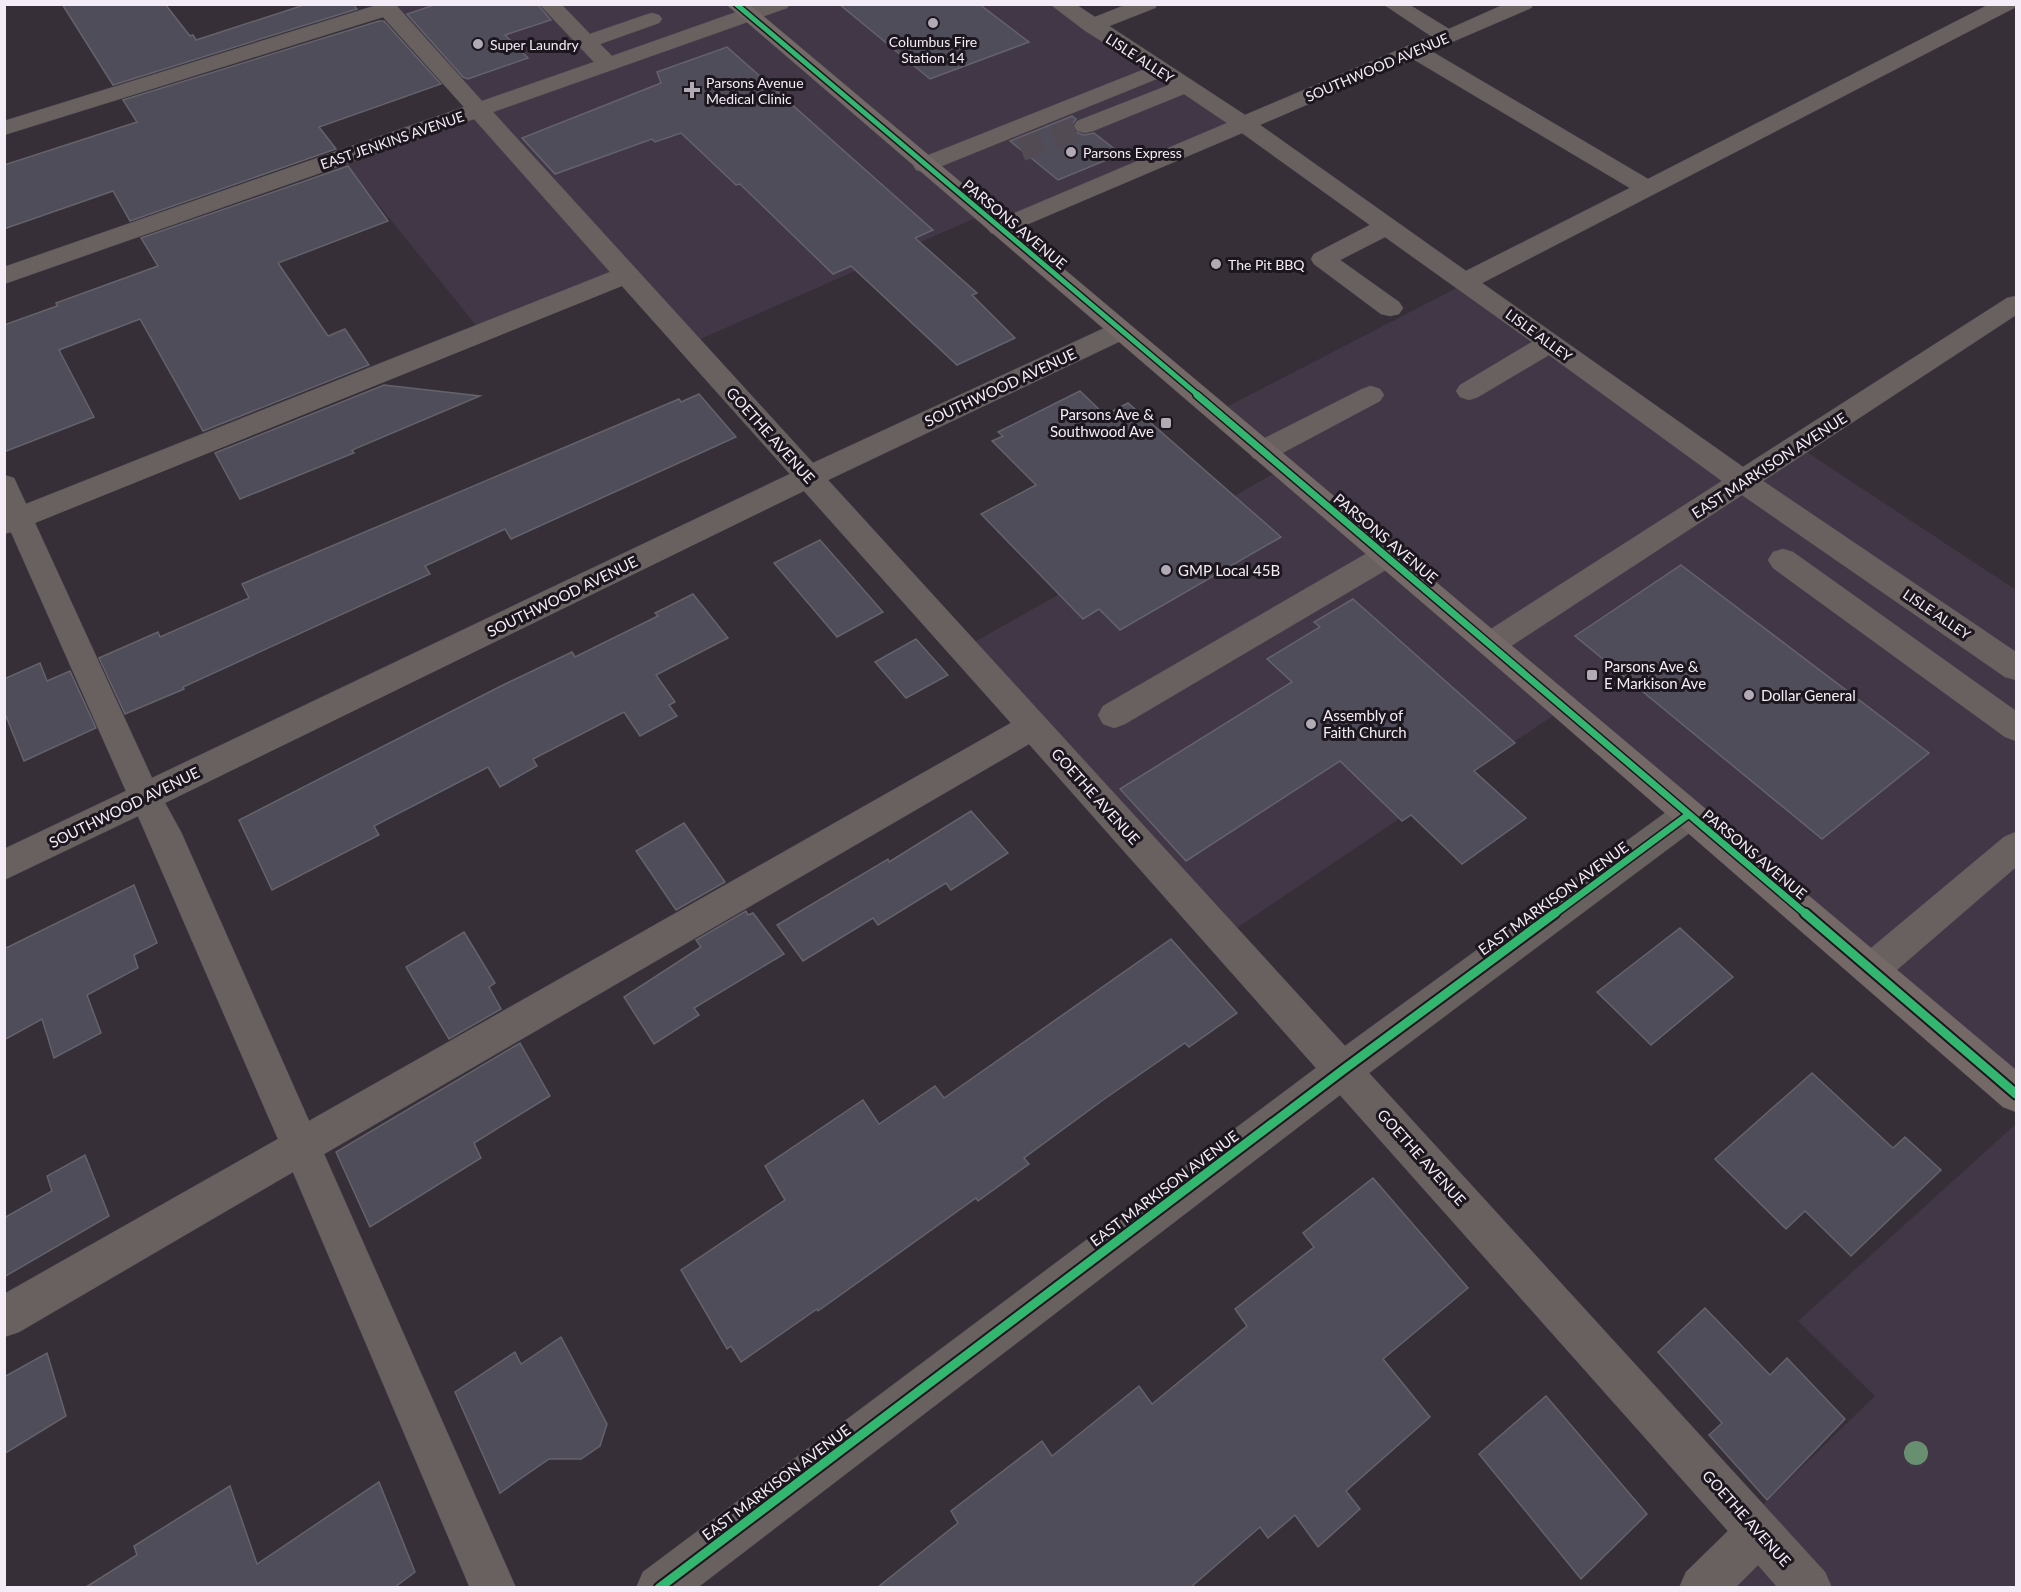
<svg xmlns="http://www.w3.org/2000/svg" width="2021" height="1592" viewBox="0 0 2021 1592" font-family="Lato,sans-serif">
<rect width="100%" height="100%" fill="#362f38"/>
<g fill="#423746">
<path d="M379 4 1068 5 1248 127 1000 236 980 216 689 344 620 274 479 329 339 156 472 107Z"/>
<path d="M1468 282 1742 478 1793 443 2016 590V1093L1563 709 1220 939 953 654 1277 472 1213 414Z"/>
<path d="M2016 1124V1587L1677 1588 1875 1396 1798 1321Z"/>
</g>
<g fill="#504d5b" stroke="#64626a" stroke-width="1.5">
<path d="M62 4H165L190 36 193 35 196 40 307 4H353L357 9 113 85Z"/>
<path d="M437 4H537L551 20 505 35 528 58 468 79 463 77 407 14Z"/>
<path d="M839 4H979L1029 42 930 79Z"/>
<path d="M379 21H384L441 84 319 127 336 149 130 221 113 191 4 229V165L137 122 123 100Z"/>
<path d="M727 47 933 230 915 238 977 293 972 295 1015 338 957 365 851 266 833 274 740 184 736 185 681 133 655 142 652 139 555 174 522 138 661 83 657 72Z"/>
<path d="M1072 116 1076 119 1072 125 1075 132 1084 135 1094 133 1121 154 1058 180 1010 141Z"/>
<path d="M348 166 388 221 278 263 328 336 345 329 369 365 203 431 140 319 59 350 94 417 4 452V325L57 306 56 303 158 266 141 238Z"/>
<path d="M384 385 480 396 352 450 354 453 240 499 215 453Z"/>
<path d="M1080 391 1105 415 1128 403 1281 537 1120 630 1099 609 1083 619 981 514 1036 485 992 441 1003 436 998 432Z"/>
<path d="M699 394 736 437 511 539 505 529 425 566 430 574 183 687 184 689 125 714 99 658 158 632 160 637 249 598 242 584 679 399 681 402Z"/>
<path d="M820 540 883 612 837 637 774 563Z"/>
<path d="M1681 565 1929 753 1822 839 1575 636Z"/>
<path d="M693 594 728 638 656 675 675 702 669 705 677 716 640 736 624 712 533 759 537 766 500 787 488 767 374 826 379 835 272 890 239 820 501 686 572 652 575 657 658 616 655 613Z"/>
<path d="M1353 599 1515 743 1474 771 1526 818 1462 864 1411 815 1402 821 1340 761 1186 861 1120 789 1292 682 1267 659 1320 627 1314 622Z"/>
<path d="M916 639 948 675 906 698 875 662Z"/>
<path d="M40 663 47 681 70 671 96 728 24 761 4 711V679Z"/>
<path d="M971 811 1008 853 951 890 946 883 878 925 873 918 803 961 777 925 888 859 889 862Z"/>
<path d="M684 823 725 882 676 910 636 851Z"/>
<path d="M134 885 157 943 134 955 138 968 87 995 101 1033 54 1058 42 1019 4 1040V949Z"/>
<path d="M746 911 748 915 753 913 784 954 694 1008 699 1015 654 1044 624 997 701 947 696 940Z"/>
<path d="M1680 928 1733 977 1651 1045 1597 992Z"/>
<path d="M464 932 495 983 489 987 501 1009 449 1039 406 967Z"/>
<path d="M1171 939 1237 1013 1189 1047 1185 1043 1103 1100 1024 1158 1029 1164 978 1201 976 1198 818 1311 817 1309 741 1362 731 1346 727 1349 681 1270 785 1200 765 1166 863 1100 879 1124 935 1086 944 1098Z"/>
<path d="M520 1043 550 1096 474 1143 481 1158 370 1227 336 1152Z"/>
<path d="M1812 1073 1893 1148 1905 1137 1941 1170 1851 1256 1805 1211 1786 1229 1715 1159Z"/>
<path d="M85 1155 109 1216 4 1277V1218L52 1191 47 1176Z"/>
<path d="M1373 1178 1468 1288 1383 1359 1430 1417 1346 1491 1360 1509 1318 1547 1295 1515 1268 1538 1260 1527 1191 1587H878L958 1523 951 1511 1042 1441 1052 1456 1139 1386 1152 1404 1247 1326 1235 1309 1314 1247 1303 1233Z"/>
<path d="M1705 1308 1770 1375 1787 1358 1845 1419 1767 1500 1709 1435 1722 1423 1658 1352Z"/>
<path d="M561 1337 607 1424 600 1446 581 1459H549L500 1493 455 1392 515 1352 521 1364Z"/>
<path d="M47 1353 66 1416 4 1454V1377Z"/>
<path d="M1546 1396 1647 1514 1581 1579 1479 1454Z"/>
<path d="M379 1482 415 1572 395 1587H86L137 1555 134 1546 230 1486 257 1564Z"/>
</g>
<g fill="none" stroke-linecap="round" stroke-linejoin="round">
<path stroke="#524b54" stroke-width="23" stroke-dasharray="23 12" stroke-linecap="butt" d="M1021 150 1085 126"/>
<defs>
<g id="minor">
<path d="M373 4H395L482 101 594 62 539 4H561L590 34 645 15 652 13 659 15 662 19 659 23 600 44 612 56 759 4H790L787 8 493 112 813 463 1111 325 1120 323 1129 325 1133 331 1129 337 828 480 1345 1046 1676 805 1688 801 1700 805 1705 815 1700 825 1369 1073 1825 1572 1832 1588H1778L1758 1565 1735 1588H1679L1686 1572 1728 1531 1340 1095 697 1588H636L643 1572 1316 1068 1029 744 324 1154 516 1588H470L293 1172 19 1332 4 1337V1294L278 1139 138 816 4 880V849L126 791 11 532 4 534V475L14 478 26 504 610 272 474 119 4 284V267L464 107 383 17 4 135V121L374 6ZM622 286 790 474 152 778 35 523ZM804 491 1011 723 309 1121 181 832 165 803Z"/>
<path d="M1050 4H1075L1095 17 1128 4H1158L1155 8 1109 26 1245 115 1431 36 1383 4H1408L1449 29 1505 4H1534L1531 8 1431 51 1648 179 1990 4H2016L2014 8 1482 283 1743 467 2007 298 2016 296V315L1763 481 2016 652V680L2005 677 1742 495 1502 652 1491 656 1480 652 1476 644 1480 636 1722 481 1549 355 1478 397 1469 400 1460 397 1456 391 1460 385 1532 342 1385 237 1340 260 1399 302 1403 308 1399 314 1390 316 1381 314 1314 264 1311 259 1314 254 1370 225 1242 133 1007 233 999 235 991 233 987 228 991 223 1227 123 1184 94 1093 131 1085 133 1077 131 1074 126 1077 121 1169 85 1159 78 932 170 924 172 916 170 913 165 916 160 1145 69 1084 30ZM1413 59 1630 188 1466 271 1260 125Z"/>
<path d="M1371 386 1380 389 1384 395 1380 401 1273 458 1263 461 1253 458 1249 451 1253 444 1362 389Z"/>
<path d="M1386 545 1396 548 1401 556 1396 564 1125 724 1114 728 1103 724 1098 715 1103 706 1376 548Z"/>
<path d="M1783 549 1793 552 2016 711V741L2005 737 1773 568 1768 560 1773 552Z"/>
<path d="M2016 832V867L1884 981 1871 986 1858 981 1853 970 1858 959 2004 837Z"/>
</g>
<path id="major" d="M726 4H749L2016 1070V1112L2003 1107 1480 652Z"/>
</defs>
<use href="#minor" stroke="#544e56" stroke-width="1"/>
<use href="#major" stroke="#544e56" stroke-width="1"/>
<use href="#minor" fill="#696160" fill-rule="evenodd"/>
<use href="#major" fill="#756967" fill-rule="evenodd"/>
<defs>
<path id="cycleway-far2" d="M736 4 1199 396"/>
<g id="cycleway-far1">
<path d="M1197 395 1807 915"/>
<path d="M1553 915 1688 815"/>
</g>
<g id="cycleway">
<path d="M1805 913 2016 1094"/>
<path d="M659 1588 1343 1070 1555 913"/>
</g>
</defs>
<use href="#cycleway-far2" stroke="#1c161e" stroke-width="8"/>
<use href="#cycleway-far1" stroke="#1c161e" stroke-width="10"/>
<use href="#cycleway" stroke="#1c161e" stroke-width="13"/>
<use href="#cycleway-far2" stroke="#33b770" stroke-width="5"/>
<use href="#cycleway-far1" stroke="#33b770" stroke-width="7"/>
<use href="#cycleway" stroke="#33b770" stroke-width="9"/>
</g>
<circle fill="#698f71" cx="1916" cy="1453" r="12"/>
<g fill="#b2aab4" stroke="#1c161e" stroke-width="2">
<circle cx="933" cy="23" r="6"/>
<circle cx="478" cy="44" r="6"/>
<path d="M689 81h6v6h6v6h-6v6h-6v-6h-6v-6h6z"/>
<circle cx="1071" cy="152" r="6"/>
<circle cx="1216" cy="264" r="6"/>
<rect x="1160" y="417" width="12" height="12" rx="3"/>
<circle cx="1166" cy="570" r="6"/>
<rect x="1586" y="669" width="12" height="12" rx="3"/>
<circle cx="1749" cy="695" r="6"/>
<circle cx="1311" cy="724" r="6"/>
</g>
<g text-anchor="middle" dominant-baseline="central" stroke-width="6" stroke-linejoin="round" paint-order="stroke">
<g font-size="14" fill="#f4ecf6" stroke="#1c161e" text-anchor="start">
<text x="933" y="41" text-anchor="middle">Columbus Fire<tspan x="933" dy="16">Station 14</tspan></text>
<text x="490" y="44">Super Laundry</text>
<text x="706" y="82">Parsons Avenue<tspan x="706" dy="16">Medical Clinic</tspan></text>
<text x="1083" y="152">Parsons Express</text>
<text x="1228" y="264">The Pit BBQ</text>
</g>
<g font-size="14" fill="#f4ecf6" stroke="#1c161e">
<text transform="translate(1140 58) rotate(33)">LISLE ALLEY</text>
<text transform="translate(1377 67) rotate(-23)">SOUTHWOOD AVENUE</text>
<text transform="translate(392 140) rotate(-19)">EAST JENKINS AVENUE</text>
<text transform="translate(1539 335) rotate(36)">LISLE ALLEY</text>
<text transform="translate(1937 614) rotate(34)">LISLE ALLEY</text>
</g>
<g font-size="15" fill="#f4ecf6" stroke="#1c161e">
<text transform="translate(1015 224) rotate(40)">PARSONS AVENUE</text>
<text transform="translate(1000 387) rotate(-25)">SOUTHWOOD AVENUE</text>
<text transform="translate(771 435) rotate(48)">GOETHE AVENUE</text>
<text transform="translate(1769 465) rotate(-33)">EAST MARKISON AVENUE</text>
<text transform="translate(1386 538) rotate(40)">PARSONS AVENUE</text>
<text transform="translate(562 596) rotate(-26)">SOUTHWOOD AVENUE</text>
<text transform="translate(1096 796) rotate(48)">GOETHE AVENUE</text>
<text transform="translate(124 807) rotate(-26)">SOUTHWOOD AVENUE</text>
<text transform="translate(1755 854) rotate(40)">PARSONS AVENUE</text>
<text transform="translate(1553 898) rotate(-36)">EAST MARKISON AVENUE</text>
<text transform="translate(1422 1157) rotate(48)">GOETHE AVENUE</text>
<text transform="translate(1164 1188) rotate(-37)">EAST MARKISON AVENUE</text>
<text transform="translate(776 1482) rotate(-37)">EAST MARKISON AVENUE</text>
<text transform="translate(1747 1518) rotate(48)">GOETHE AVENUE</text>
</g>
<g font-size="15" fill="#f4ecf6" stroke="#1c161e" text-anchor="start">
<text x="1154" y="414" text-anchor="end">Parsons Ave &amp;<tspan x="1154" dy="17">Southwood Ave</tspan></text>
<text x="1178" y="570">GMP Local 45B</text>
<text x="1604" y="666">Parsons Ave &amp;<tspan x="1604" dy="17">E Markison Ave</tspan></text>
<text x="1761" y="695">Dollar General</text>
<text x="1323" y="715">Assembly of<tspan x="1323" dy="17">Faith Church</tspan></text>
</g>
</g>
<rect width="2021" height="1592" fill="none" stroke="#f4ecf6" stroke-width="12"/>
</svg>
